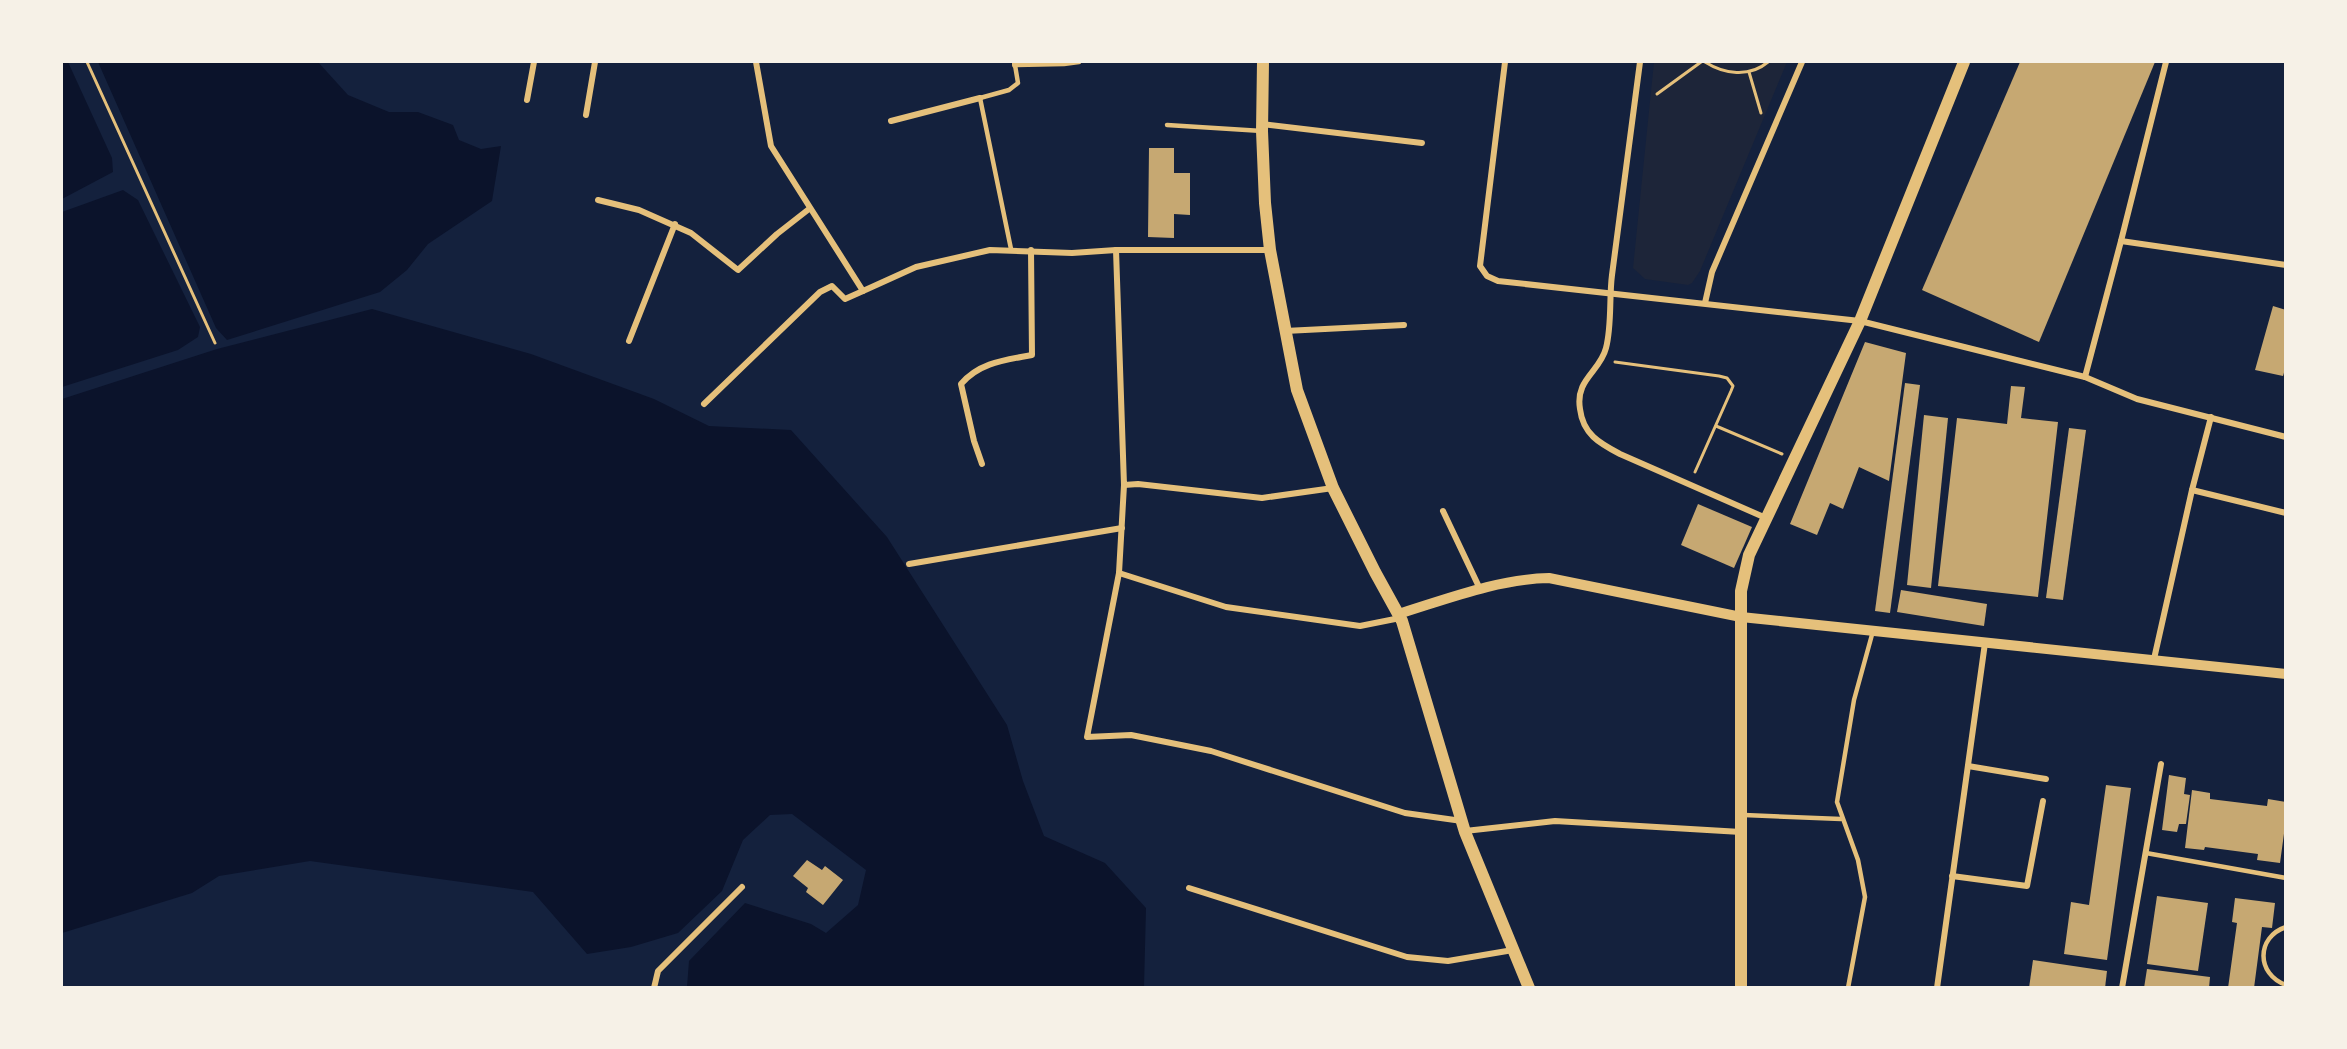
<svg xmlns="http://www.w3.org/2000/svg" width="2347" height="1049" viewBox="0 0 2347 1049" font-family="'Noto Sans',sans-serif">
<rect width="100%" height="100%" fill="#14213d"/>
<path fill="#1d2539" d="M1654 62H1787L1700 271 1692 283 1688 285 1645 279 1633 268Z"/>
<g fill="#0b132b">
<path d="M62 62H68L112 158 113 172 62 199Z"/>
<path d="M98 62H318L348 95 389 112H418L453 125 459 140 481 149 501 146 492 201 428 244 407 270 380 292 227 340 216 328Z"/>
<path d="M123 190 138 200 200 327 198 337 178 350 62 387V212Z"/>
<path d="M372 309 531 354 654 399 709 426 791 430 887 537 1007 725 1023 781 1044 836 1105 863 1146 908 1144 987H687L689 961 745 903 811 924 826 933 858 905 866 870 792 814 770 815 743 840 722 891 678 933 631 947 587 954 533 892 310 861 219 876 192 893 62 933V399L217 349Z"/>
</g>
<g fill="#c6a872">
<path d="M2020 62H2155L2039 342 1922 290Z"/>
<path d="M1149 148H1174V173H1190V215L1174 214V238L1148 237Z"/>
<path d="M2273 306 2286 310V366L2283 376 2255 370Z"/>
<path d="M1865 342 1906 353 1889 481 1859 467 1843 509 1830 503 1817 535 1790 524Z"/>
<path d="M1905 383 1920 385 1890 613 1875 611Z"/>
<path d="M2011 386 2025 387 2021 418 2058 422 2038 597 1938 586 1957 418 2007 424Z"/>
<path d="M1924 415 1948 418 1931 588 1907 585Z"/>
<path d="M2069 428 2086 430 2063 600 2046 598Z"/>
<path d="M1698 504 1752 527 1734 568 1681 545Z"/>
<path d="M1901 590 1987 604 1984 626 1897 612Z"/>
<path d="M2169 775 2186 778 2184 794 2190 795 2186 824H2179L2177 832 2162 830Z"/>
<path d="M2106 785 2131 788 2107 960 2064 954 2071 902 2089 905Z"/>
<path d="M2192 790 2210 793V799L2267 806 2268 799 2286 802V819L2280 863 2257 860 2258 854 2205 847 2204 850 2185 848Z"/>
<path d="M807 860 822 870 825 866 843 880 823 905 806 892 808 888 793 876Z"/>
<path d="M2157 896 2208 903 2198 971 2147 964Z"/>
<path d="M2235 898 2275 903 2272 928 2262 927 2254 988H2228L2237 923 2232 922Z"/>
<path d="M2033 960 2107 971 2105 988H2029Z"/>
<path d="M2147 969 2210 977 2209 988H2144Z"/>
</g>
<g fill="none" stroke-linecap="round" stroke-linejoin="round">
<g stroke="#e5c07b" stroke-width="3">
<path d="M87 62 215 343"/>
<path d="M1705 62C1724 74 1749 78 1768 62"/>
<path d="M1749 72 1761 113"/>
<path d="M1657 94 1701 62"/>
<path d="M1615 362 1719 376 1727 378 1733 386 1731 391 1695 472"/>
<path d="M1716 426 1782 454"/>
</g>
<g stroke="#e5c07b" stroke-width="4.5">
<path d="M1167 125 1262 131"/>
<path d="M1011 249 980 98 1009 90 1018 83 1015 65 1064 64 1079 62"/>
<path d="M1744 815 1841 819"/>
<path d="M2146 853 2286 878"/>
<path d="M2286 927C2256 937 2256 974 2286 985"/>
<path d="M1848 988 1865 897 1858 860 1837 802 1854 700 1873 631"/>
</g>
<g stroke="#e5c07b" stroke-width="6">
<path d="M756 62 771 146 863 291 916 267 990 250 1072 253 1116 250H1269"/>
<path d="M1015 62V65"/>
<path d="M1505 62 1480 266 1487 276 1498 281 1860 321 2085 377 2137 399 2286 437"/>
<path d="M1640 62C1631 133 1622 204 1612 275 1609 298 1612 325 1606 348 1600 372 1575 379 1580 409 1583 434 1599 443 1620 454L1766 518"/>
<path d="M2166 62 2121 241 2286 265"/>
<path d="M527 100 534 62"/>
<path d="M586 115 595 62"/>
<path d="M891 121 980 98"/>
<path d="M1262 124 1422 143"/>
<path d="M598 200 639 210 691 233 738 270 777 234 809 209"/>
<path d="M1116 250 1124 485 1138 484 1262 498 1333 488"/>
<path d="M1705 303 1712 272 1802 62"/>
<path d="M1285 331 1404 325"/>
<path d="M629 341 675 224"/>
<path d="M2085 377 2121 241"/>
<path d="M704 404 820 292 832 286 845 299 863 291"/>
<path d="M2211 417 2192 490 2286 513"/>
<path d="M982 464 974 441 961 384C980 362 1006 360 1032 355L1031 250"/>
<path d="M1124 485 1119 573 1087 737 1131 735 1211 751 1405 813 1462 821"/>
<path d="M1443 511 1480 589"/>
<path d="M909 564 1122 528"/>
<path d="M1119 573 1226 607 1360 626 1400 618"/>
<path d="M2154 659 2192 490"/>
<path d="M1968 766 2046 779"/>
<path d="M1465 831 1555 821 1741 832"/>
<path d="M1952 876 2027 886 2043 801"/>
<path d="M1189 888 1407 957 1448 961 1513 950"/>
<path d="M654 988 658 971 742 887"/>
<path d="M1937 988 1985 643"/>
<path d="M2122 988 2161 764"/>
</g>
<path stroke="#e5c07b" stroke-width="10" d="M1398 614C1447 599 1498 579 1549 578L1741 617 2286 674"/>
<g stroke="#e5c07b" stroke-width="12">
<path d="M1263 62 1262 131 1265 203 1270 250 1297 390 1333 488 1375 572 1402 621 1465 832 1529 988"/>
<path d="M1741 988V591L1749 555 1860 321 1964 62"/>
</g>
</g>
<rect width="2347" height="1049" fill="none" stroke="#f6f1e7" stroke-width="126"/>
</svg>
